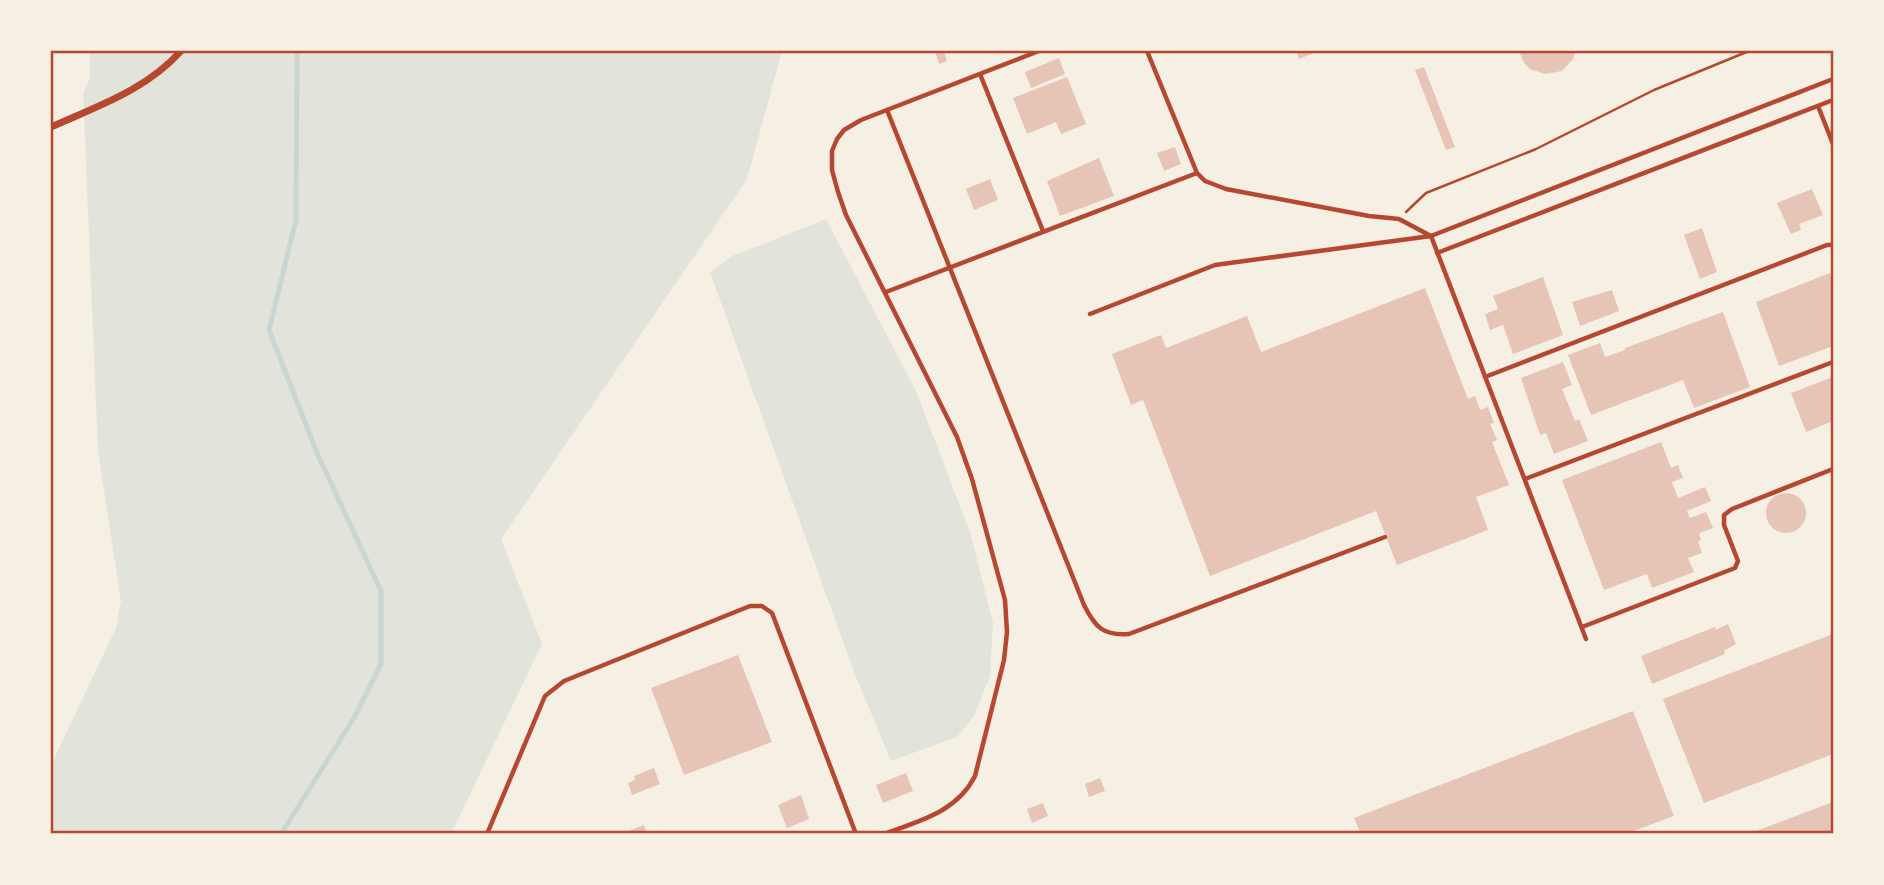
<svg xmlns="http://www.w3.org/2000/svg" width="1884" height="885" viewBox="0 0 1884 885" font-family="Montserrat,sans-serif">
<rect width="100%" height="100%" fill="#f6efe4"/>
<g fill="#e2e4dc">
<path d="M90 51H782L747 179 501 539 542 644 451 834H51V765L116 628 121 601 98 451 83 93 90 78Z"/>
<path d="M826 219 916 391 971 535 993 623 990 676 974 716 957 737 891 761 854 672 710 272 732 256Z"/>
</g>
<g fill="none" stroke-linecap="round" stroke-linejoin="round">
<path stroke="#c9d6d2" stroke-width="5" d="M281 834 354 718 381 664V591L317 453 269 330 296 220 297 51"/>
</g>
<g fill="#e6c5b7">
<path d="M935 51H944L947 61 939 64Z"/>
<path d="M1296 51H1319L1299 59Z"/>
<path d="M1519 51H1576L1573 59 1562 71 1545 74 1530 69 1524 63Z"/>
<path d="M1059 58 1065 74 1031 88 1025 72Z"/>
<path d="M1424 67 1455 147 1446 150 1415 70Z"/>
<path d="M1067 77 1086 124 1061 134 1056 122 1027 134 1013 98Z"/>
<path d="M1175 147 1181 164 1164 171 1157 153Z"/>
<path d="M1099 158 1114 196 1060 216 1047 181Z"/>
<path d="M990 179 998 200 974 210 966 189Z"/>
<path d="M1812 189 1823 215 1799 224 1801 230 1791 234 1777 203Z"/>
<path d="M1702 228 1717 272 1700 279 1684 235Z"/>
<path d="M1830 273 1833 282V346L1779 366 1756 302Z"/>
<path d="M1543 277 1563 335 1513 354 1503 325 1490 330 1485 314 1498 309 1493 296Z"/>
<path d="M1425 288 1468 399 1475 396 1480 410 1488 407 1494 423 1490 424 1497 440 1492 442 1509 485 1476 497 1488 530 1397 565 1376 511 1210 576 1143 400 1131 405 1112 354 1161 335 1166 348 1247 316 1261 352Z"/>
<path d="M1612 290 1619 311 1580 326 1572 302Z"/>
<path d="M1723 312 1750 387 1694 408 1683 380 1591 415 1568 355 1600 343 1605 357 1625 350V348Z"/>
<path d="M1563 362 1572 385 1562 389 1575 421 1579 419 1588 441 1554 454 1546 433 1540 435 1521 378Z"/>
<path d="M1833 377V421L1806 432 1791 393Z"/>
<path d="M1661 442 1671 468 1678 465 1683 478 1672 482 1678 498 1705 487 1711 501 1687 511 1690 518 1706 512 1713 528 1699 533 1701 540 1698 541 1702 553 1688 558 1694 572 1652 588 1647 574 1604 590 1562 480Z"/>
<circle cx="1786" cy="513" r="20"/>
<path d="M1728 624 1736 644 1724 651 1725 654 1652 684 1641 656 1715 627 1716 630Z"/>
<path d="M1833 634V754L1704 803 1663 699Z"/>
<path d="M738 655 772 742 684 775 651 688Z"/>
<path d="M1633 711 1674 816 1625 834H1361L1354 818Z"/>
<path d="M654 768 660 784 632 795 628 783 635 780 634 776Z"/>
<path d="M906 773 913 791 883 803 876 785Z"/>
<path d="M1100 778 1105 791 1089 797 1085 784Z"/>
<path d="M801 795 809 819 787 828 778 805Z"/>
<path d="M1833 802V834H1748Z"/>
<path d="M1043 803 1048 816 1032 823 1027 809Z"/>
<path d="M644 825 647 834H621Z"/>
</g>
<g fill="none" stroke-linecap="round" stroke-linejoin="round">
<path stroke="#b5482f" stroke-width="2.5" d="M1406 212 1426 193 1536 149 1654 90 1749 51"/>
<g stroke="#b5482f" stroke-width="4.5">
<path d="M1147 51 1197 173 1205 181 1226 189 1369 216 1399 219 1431 236 1586 639"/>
<path d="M980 74 1043 231"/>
<path d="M1818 106 1833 144"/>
<path d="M887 110 1084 605C1095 627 1103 636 1129 634L1385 537"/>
<path d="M1437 253 1833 100"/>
<path d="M886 292 1197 173"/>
<path d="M1090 314 1215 265 1431 236 1833 79"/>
<path d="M1485 377 1827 245H1833"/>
<path d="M1525 479 1833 362"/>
<path d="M1582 627 1735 568 1738 561 1724 525V515L1732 509 1833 469"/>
<path d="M487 834 545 696 564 681 750 606H762L772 613 856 834"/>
<path d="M884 834C919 821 957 812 975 776L1004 660 1007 632 1005 600 972 479 957 437 846 215 838 192 832 170V151L837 139 844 130 861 120 1039 51"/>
</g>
<path stroke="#b5482f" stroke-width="7" d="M51 127C98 106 146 90 181 51"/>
</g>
<rect width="1884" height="885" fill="none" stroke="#f6efe4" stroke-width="105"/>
<rect x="52" y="52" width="1780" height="780" fill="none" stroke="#b5482f" stroke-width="2.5"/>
</svg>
